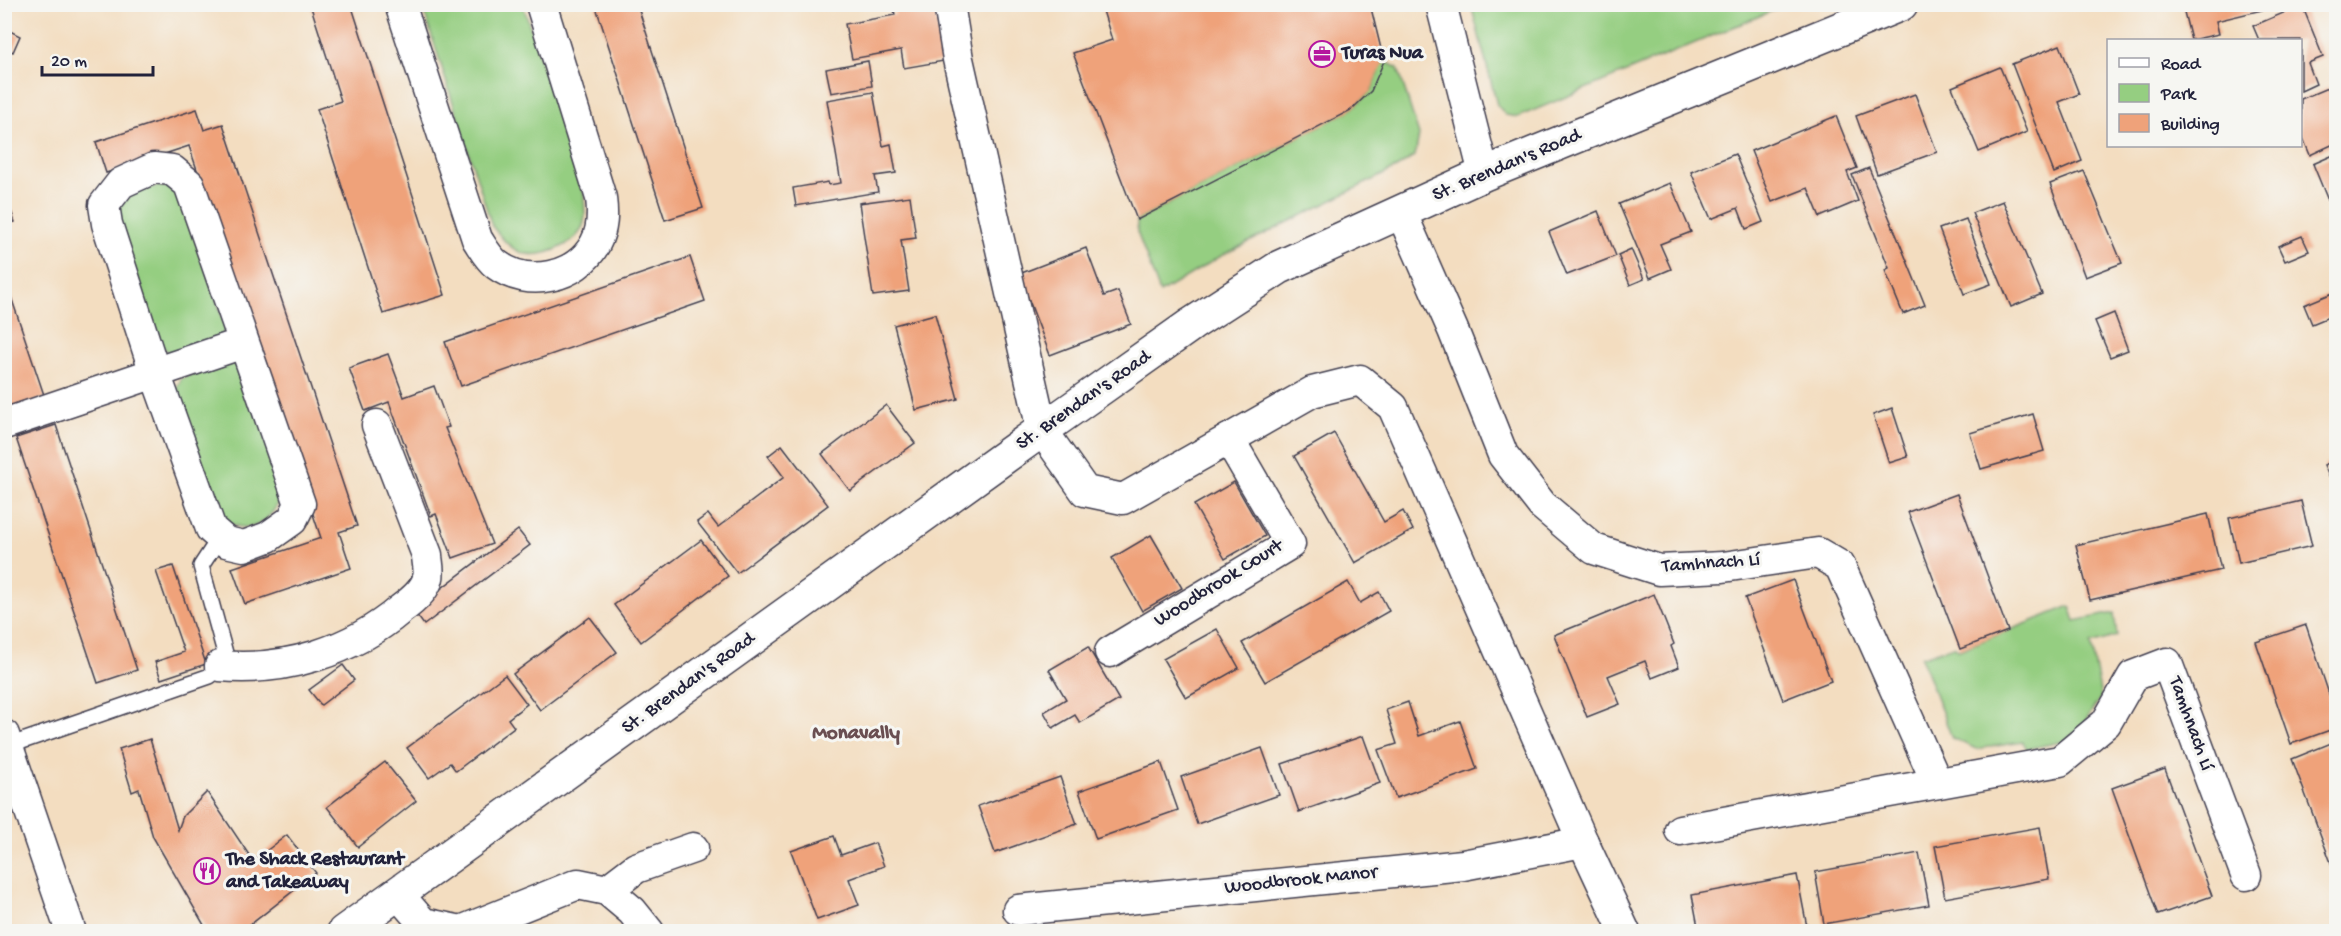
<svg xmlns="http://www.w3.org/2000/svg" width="2341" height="936" viewBox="0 0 2341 936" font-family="'Gochi Hand',sans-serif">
<rect width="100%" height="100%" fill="#f6f6f2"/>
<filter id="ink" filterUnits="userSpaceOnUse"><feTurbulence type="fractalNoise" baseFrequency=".0167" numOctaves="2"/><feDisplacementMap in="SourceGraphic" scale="12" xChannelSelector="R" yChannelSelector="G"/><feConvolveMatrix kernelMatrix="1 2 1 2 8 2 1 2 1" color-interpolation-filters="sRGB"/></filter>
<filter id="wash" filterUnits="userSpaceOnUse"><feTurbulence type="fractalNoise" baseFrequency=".008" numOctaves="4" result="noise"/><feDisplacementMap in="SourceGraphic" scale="24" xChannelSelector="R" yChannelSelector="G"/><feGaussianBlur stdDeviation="1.35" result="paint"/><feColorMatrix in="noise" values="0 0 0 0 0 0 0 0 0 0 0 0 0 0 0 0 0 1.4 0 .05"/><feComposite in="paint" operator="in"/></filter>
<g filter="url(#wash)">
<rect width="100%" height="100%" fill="#f3ddc0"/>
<g fill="#95ce81" stroke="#5c785e" stroke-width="1.5">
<path d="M422 5H523L584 194C584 203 586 214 584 222 580 243 546 257 527 254 512 252 501 237 492 226Z"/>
<path d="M1471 5V4L1786 5 1518 117 1506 115 1497 105Z"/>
<path d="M1384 61 1398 68 1419 135 1415 156 1398 167 1221 256 1160 293 1137 232V220L1351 110 1371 91Z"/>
<path d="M158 186 174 188 183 196 226 329 219 339 172 354 162 347 118 225 119 207 135 191Z"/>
<path d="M230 360 241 366 285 490C271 521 254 539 220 519L176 389 182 378Z"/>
<path d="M2070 606 2075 621 2114 613 2117 636 2091 644 2101 697 2080 729 2065 741 2027 749 2023 742 1976 749 1952 738 1921 657 1953 646 1960 650Z"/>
</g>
<g id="blocks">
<g fill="#efa27a">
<path d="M310 4H351L445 295 383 314 317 109 341 101Z"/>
<path d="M595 4H637L703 208 665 220Z"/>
<path d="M893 4H933L944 61 904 68 901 50 852 59 845 24 895 15Z"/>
<path d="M1101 4H1370L1384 61 1371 91 1351 110 1137 220 1073 53 1112 40Z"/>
<path d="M2182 4H2283V5L2216 21 2219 34 2191 40Z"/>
<path d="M2302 5 2323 57 2308 63 2316 84 2301 91V40H2259L2253 26Z"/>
<path d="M4 28 20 36 13 52 4 48Z"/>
<path d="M2060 45 2079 94 2059 102 2082 161 2054 173 2012 64Z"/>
<path d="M868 61 872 86 831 93 826 69Z"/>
<path d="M2000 67 2027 132 1979 152 1952 87Z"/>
<path d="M2332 86 2336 96V143L2310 155 2301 133V99Z"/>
<path d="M873 92 883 146 891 144 896 173 875 176 878 192 796 206 793 188 828 182 829 185 841 183 827 100Z"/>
<path d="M1915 94 1937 152 1877 174 1856 116Z"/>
<path d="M197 109 204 130 223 124 357 526 339 532 351 568 245 604 232 568 321 538 189 146 106 173 96 142Z"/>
<path d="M1836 116 1857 168 1847 172 1858 201 1820 217 1808 188 1772 202 1751 151Z"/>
<path d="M1735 154 1763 222 1746 229 1738 208 1711 219 1691 172Z"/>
<path d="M2336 154V220L2313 164Z"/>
<path d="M1869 168 1925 305 1903 314 1885 270 1889 268 1852 175Z"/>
<path d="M2084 171 2122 263 2085 277 2050 184Z"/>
<path d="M1670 183 1691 232 1660 244 1671 269 1650 278 1619 204Z"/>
<path d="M4 191 15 222 4 225Z"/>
<path d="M910 196 916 238 901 240 909 291 873 296 859 203Z"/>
<path d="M2003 201 2042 294 2011 307 1972 213Z"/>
<path d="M1598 211 1616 256 1567 275 1549 232Z"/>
<path d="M1966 219 1991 284 1964 294 1939 229Z"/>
<path d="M2302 236 2309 251 2285 261 2278 246Z"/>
<path d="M1086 248 1104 296 1118 291 1131 324 1050 355 1019 274Z"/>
<path d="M1631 249 1644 279 1630 285 1618 255Z"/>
<path d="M690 257 705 301 461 386 445 342Z"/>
<path d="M4 276 45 398 6 411 4 407Z"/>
<path d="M2335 292 2336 314 2312 324 2304 305Z"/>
<path d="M2114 313 2128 350 2110 357 2095 321Z"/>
<path d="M935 314 958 399 916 410 894 325Z"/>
<path d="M388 354 404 397 434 386 449 427 445 428 492 544 453 558 436 514 431 516 389 402 365 411 349 368Z"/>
<path d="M886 405 915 443 850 491 822 454Z"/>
<path d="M1892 408 1908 457 1889 463 1873 415Z"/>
<path d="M2033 414 2044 451 1981 469 1970 433Z"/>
<path d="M56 425 137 670 98 683 16 438Z"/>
<path d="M1334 433 1384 522 1403 511 1413 530 1355 563 1294 456Z"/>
<path d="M782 445 828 505 737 573 697 522 708 514 718 527 784 477 768 456Z"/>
<path d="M2336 460V479L2331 481 2324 465Z"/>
<path d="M1234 482 1265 536 1225 559 1194 505Z"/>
<path d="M1957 494 2008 631 1960 649 1908 512Z"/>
<path d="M2301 501 2312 546 2239 563 2229 518Z"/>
<path d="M2208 514 2221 570 2090 600 2076 545Z"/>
<path d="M518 530 530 545 424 625 413 610Z"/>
<path d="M1151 535 1182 588 1142 611 1112 558Z"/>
<path d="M701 540 728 576 641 642 614 605Z"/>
<path d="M173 566 206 664 161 679 155 662 184 652 156 571Z"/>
<path d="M1793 580 1831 681 1783 700 1745 598Z"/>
<path d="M1348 582 1360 603 1379 592 1389 611 1265 682 1242 643Z"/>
<path d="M1654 594 1674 644 1671 646 1679 667 1652 678 1645 661 1608 676 1620 704 1587 717 1554 635Z"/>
<path d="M590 617 617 652 540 710 513 674Z"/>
<path d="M2306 625 2336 715V728L2291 744 2256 642Z"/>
<path d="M1217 629 1239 668 1186 698 1163 659Z"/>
<path d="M1088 647 1119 700 1080 723 1075 715 1053 728 1044 712 1066 699 1049 670Z"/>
<path d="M343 665 354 680 321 705 309 690Z"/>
<path d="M505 675 527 704 508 719 514 727 456 771 450 763 429 778 407 748Z"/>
<path d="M1408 702 1419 736 1460 721 1477 769 1396 798 1378 750 1397 744 1386 710Z"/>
<path d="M1363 736 1380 783 1299 812 1282 764Z"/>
<path d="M150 739 178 830 183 816 207 792 253 861 287 835 316 873 241 932H208L153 837 139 789 132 792 119 749Z"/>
<path d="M2336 741V876L2292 759Z"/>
<path d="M1262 748 1279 795 1197 824 1181 777Z"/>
<path d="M385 762 416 801 358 847 327 807Z"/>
<path d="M1161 762 1178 810 1096 839 1079 791Z"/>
<path d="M2165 769 2212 896 2158 915 2112 788Z"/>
<path d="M1060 777 1077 824 995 853 978 806Z"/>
<path d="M2040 827 2049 879 1945 898 1935 846Z"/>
<path d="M834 836 841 855 875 843 884 866 849 879 859 905 817 920 791 851Z"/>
<path d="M1919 853 1929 905 1824 924 1815 872Z"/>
<path d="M1797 875 1807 927 1785 932H1699L1692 895Z"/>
</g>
</g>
</g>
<g filter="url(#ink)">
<use href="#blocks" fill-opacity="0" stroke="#413e4f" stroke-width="1.5"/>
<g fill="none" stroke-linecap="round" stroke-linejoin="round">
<defs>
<path id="service" d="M8 746 210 676 220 666 225 653 201 566 220 537"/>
<g id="minor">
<path d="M400 4 477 239C483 248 488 258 497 265 528 288 576 278 595 244 603 229 603 214 601 198L541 4"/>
<path d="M949 4 958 59 1042 430 1085 491 1123 499 1312 392 1360 380 1393 407 1583 842 1625 932"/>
<path d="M1441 4 1484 174"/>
<path d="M154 168 172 170 189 184 300 504 292 520 268 537 244 546 226 542 211 529 155 373 107 224 104 205 121 183Z"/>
<path d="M1401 212 1453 330 1503 455 1542 505 1594 549 1659 570 1723 567 1818 553 1840 566 1937 783"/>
<path d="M4 424 243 343"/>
<path d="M1110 652 1290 544 1229 439"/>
<path d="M220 666C285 672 352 651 401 609 411 602 425 590 428 578 430 571 427 561 427 555L377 425"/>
<path d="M4 735 71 932"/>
<path d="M1680 830 2060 761 2106 723 2133 676 2167 663 2246 875"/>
<path d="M607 890 636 868 693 848"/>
<path d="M398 894 423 923 461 931 578 884 607 890 632 911 649 932"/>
<path d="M1018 910 1463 865 1583 842"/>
</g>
<path id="secondary" d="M344 932 1042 430 1192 324 1280 267 1484 174 1901 4"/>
</defs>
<use href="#service" stroke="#413e4f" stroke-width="18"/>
<use href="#minor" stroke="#413e4f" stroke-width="33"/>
<use href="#secondary" stroke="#413e4f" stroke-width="36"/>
<use href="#service" stroke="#fff" stroke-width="15"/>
<use href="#minor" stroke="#fff" stroke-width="30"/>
<use href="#secondary" stroke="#fff" stroke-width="33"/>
</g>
</g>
<defs>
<symbol id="office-ring" viewBox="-11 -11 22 22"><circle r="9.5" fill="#f6f6f2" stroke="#b5179e" stroke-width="1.5"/><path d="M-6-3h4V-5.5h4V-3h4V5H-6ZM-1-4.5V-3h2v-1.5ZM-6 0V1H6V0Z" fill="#b5179e"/></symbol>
<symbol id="restaurant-ring" viewBox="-11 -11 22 22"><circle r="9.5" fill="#f6f6f2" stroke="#b5179e" stroke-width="1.5"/><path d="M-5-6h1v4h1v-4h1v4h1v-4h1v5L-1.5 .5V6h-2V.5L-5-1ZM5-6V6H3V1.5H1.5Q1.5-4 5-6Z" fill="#b5179e"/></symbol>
</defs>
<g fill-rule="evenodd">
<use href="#office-ring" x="1307" y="39" width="30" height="30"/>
<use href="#restaurant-ring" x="192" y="856" width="30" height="30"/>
</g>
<g text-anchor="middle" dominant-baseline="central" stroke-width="6" stroke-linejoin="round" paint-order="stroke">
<g font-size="20" font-weight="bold" fill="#22223b" stroke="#f6f6f2" text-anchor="start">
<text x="1342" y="54">Turas Nua</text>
<text x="226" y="860">The Shack Restaurant<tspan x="226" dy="23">and Takeaway</tspan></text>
</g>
<g font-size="20" fill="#22223b" stroke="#f6f6f2">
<text transform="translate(1507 166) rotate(-23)">St. Brendan's Road</text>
<text transform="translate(1084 401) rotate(-35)">St. Brendan's Road</text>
<text transform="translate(1711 564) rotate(-4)">Tamhnach Lí</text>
<text transform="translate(1219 584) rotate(-32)">Woodbrook Court</text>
<text transform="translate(689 684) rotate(-36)">St. Brendan's Road</text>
<text transform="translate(2190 724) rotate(70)">Tamhnach Lí</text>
<text transform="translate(1301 881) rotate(-6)">Woodbrook Manor</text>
</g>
<g font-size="21" font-weight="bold" fill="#6a4f51" stroke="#f6f6f2">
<text x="856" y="734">Monavally</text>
</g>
</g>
<rect width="2341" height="936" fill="none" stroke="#f6f6f2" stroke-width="24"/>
<rect x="2107" y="39" width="195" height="108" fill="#f6f6f2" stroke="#a1a1a9" stroke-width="1.5"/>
<rect x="2119" y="58" width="30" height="9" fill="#ffffff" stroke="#a1a1a9" stroke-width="1.5"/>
<text x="2161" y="69" font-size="18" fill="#22223b">Road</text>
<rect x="2119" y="84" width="30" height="18" fill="#95ce81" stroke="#a1a1a9" stroke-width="1.5"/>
<text x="2161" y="99" font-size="18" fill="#22223b">Park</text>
<rect x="2119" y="114" width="30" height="18" fill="#efa27a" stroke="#a1a1a9" stroke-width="1.5"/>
<text x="2161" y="129" font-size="18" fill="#22223b">Building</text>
<path d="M42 66v9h111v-9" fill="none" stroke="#22223b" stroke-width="3"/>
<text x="51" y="66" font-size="18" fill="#22223b" stroke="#f6f6f2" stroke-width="4.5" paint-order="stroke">20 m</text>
</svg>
